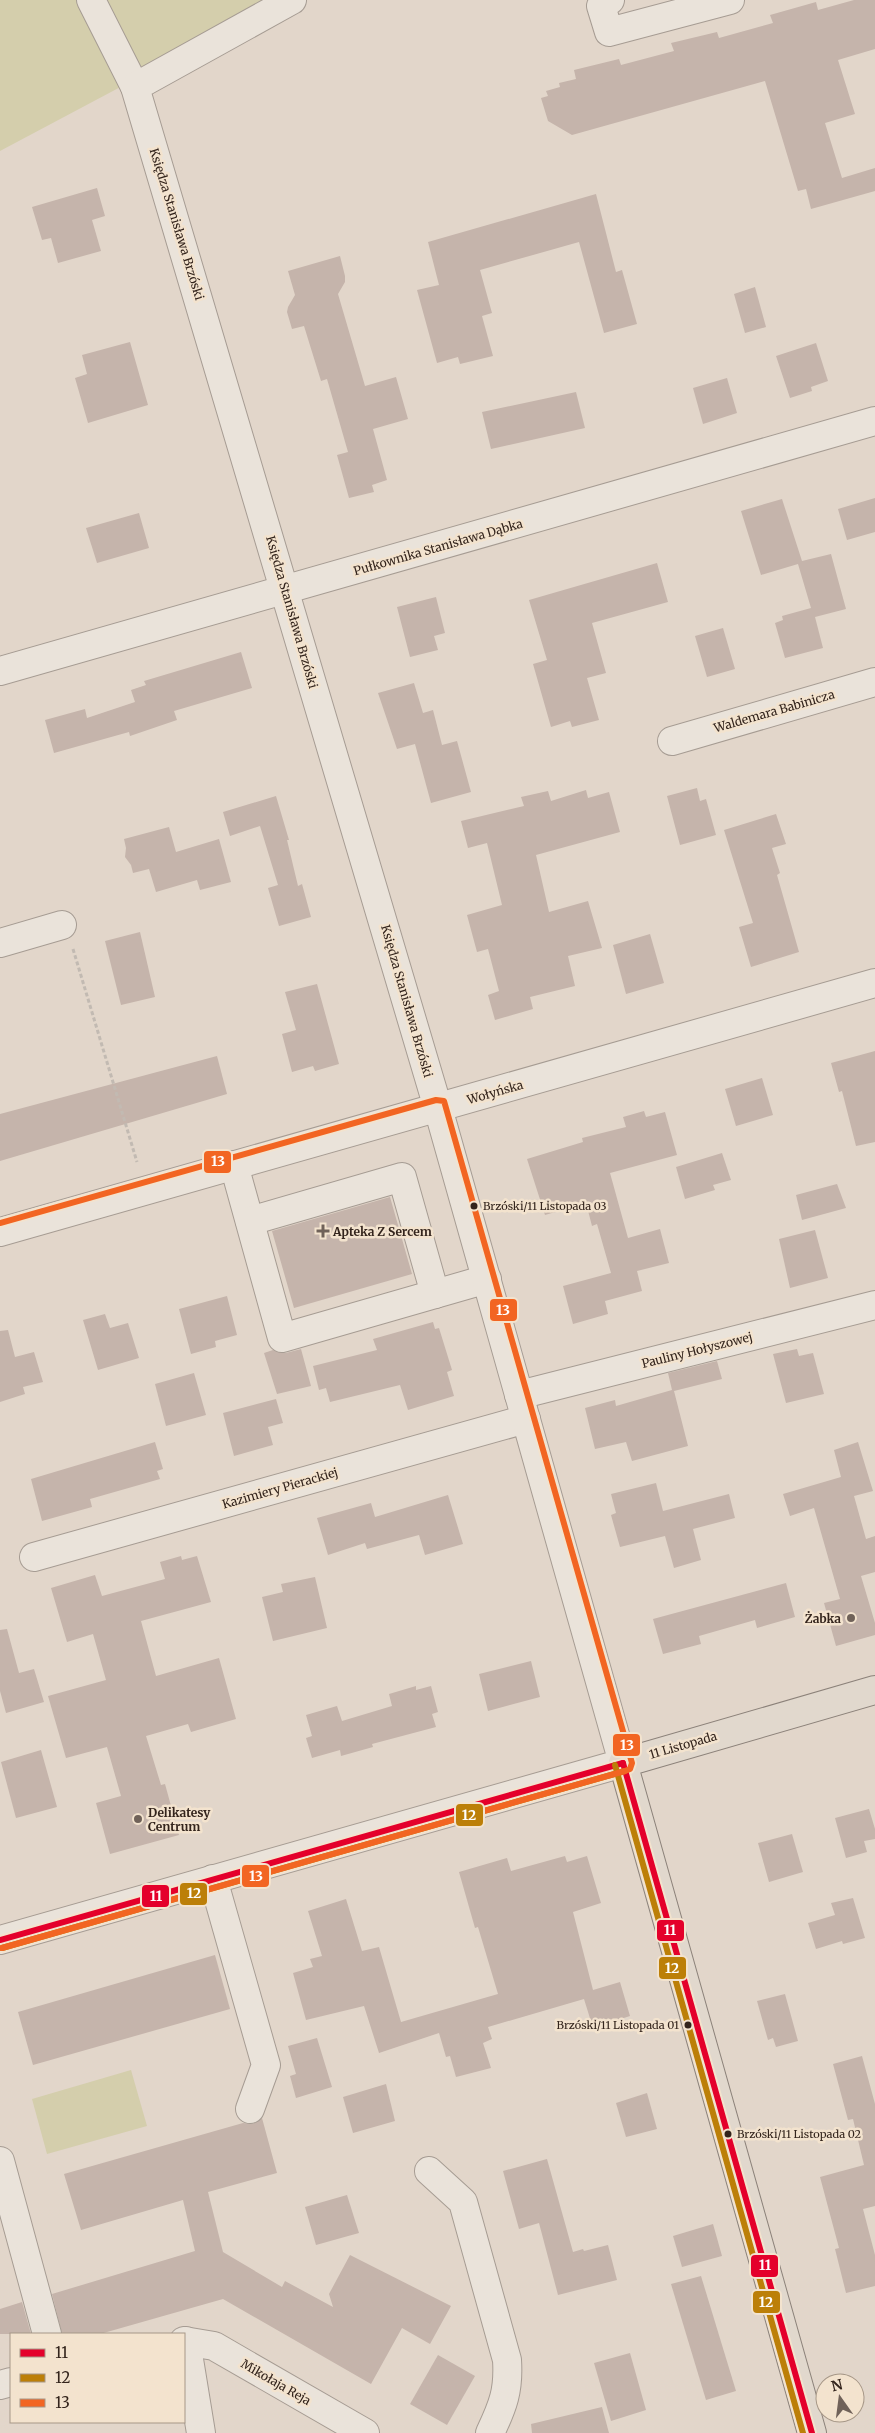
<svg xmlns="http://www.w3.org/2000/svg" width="875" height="2433" viewBox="0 0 875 2433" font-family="Merriweather,serif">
<rect width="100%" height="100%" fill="#e2d6ca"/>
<g fill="#d4ceac">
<path d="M0 0H276L143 75 0 151Z"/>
<path d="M131 2070 147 2126 47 2154 32 2099Z"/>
</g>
<g fill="#c5b4ab">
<path d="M854 0H875V49L838 60 855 114 825 123 842 178 875 168V191L811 209 806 189 798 191 765 81 572 135 548 121 541 98 548 96 546 91 560 87 559 83 576 79 574 70 619 59 621 65 674 51 671 43 717 32 719 38 773 23 770 15 816 2 818 10Z"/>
<path d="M97 188 105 216 92 220 101 251 58 263 51 238 42 240 32 207Z"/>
<path d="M596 194 616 272 622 270 637 324 604 333 579 242 480 270 492 313 482 316 493 356 460 364 458 357 437 363 417 290 439 285 428 242Z"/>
<path d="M340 256 345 276V282L338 294 365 386 396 377 408 419 373 429 387 480 372 485 374 492 349 498 337 455 348 452 327 379 321 381 304 326 292 329 287 312 288 307 295 295 288 271Z"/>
<path d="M755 287 766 327 745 333 734 294Z"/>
<path d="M130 342 148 405 88 423 75 378 87 374 82 355Z"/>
<path d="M816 343 828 381 811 387 812 391 790 398 776 356Z"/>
<path d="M727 378 737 413 703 424 693 388Z"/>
<path d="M576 392 585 428 491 449 482 412Z"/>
<path d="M875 498V532L847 540 838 509Z"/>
<path d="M782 499 802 561 831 554 846 609 815 617 823 648 785 658 775 623 783 620 782 616 811 608 798 564 761 575 741 511Z"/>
<path d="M139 513 149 548 97 563 86 528Z"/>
<path d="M657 563 668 602 592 623 606 673 587 678 599 720 572 727 570 721 551 727 533 664 547 660 529 600Z"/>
<path d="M436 597 445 633 434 636 438 650 410 657 397 607Z"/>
<path d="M723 628 735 669 707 677 695 636Z"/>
<path d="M241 652 252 688 174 711 177 720 130 736 129 732 54 753 45 720 85 709 87 718 135 702 131 690 146 685 144 681Z"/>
<path d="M414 683 423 713 433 710 442 745 457 741 471 792 431 803 415 744 397 749 378 693Z"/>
<path d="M697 788 700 801 706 799 716 835 680 845 667 796Z"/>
<path d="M586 790 588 798 609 792 620 832 536 855 549 912 588 901 602 948 568 956 575 986 530 997 533 1009 495 1020 488 995 499 991 488 949 477 952 467 915 502 905 487 843 468 848 461 821 524 806 521 797 548 791 551 801Z"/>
<path d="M276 796 289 840H287L298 886 302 884 311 917 279 926 268 888 278 885 260 826 230 836 223 812Z"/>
<path d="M776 814 786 844 772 848 780 873 777 875 799 952 751 967 739 927 753 923 724 830Z"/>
<path d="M169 827 176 852 219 839 231 882 200 890 197 880 156 892 149 869 133 873 131 865 125 857 126 848 124 839Z"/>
<path d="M140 932 155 997 121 1005 105 941Z"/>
<path d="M650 934 664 983 626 994 613 945Z"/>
<path d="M317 984 339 1064 315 1071 313 1066 292 1072 282 1034 296 1030 285 992Z"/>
<path d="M875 1051V1142L856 1146 842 1091 839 1092 831 1063Z"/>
<path d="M217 1056 227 1094 0 1161V1114Z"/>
<path d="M762 1078 773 1115 736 1126 725 1089Z"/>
<path d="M644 1111 646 1117 665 1112 677 1155 610 1173 628 1238 660 1229 669 1263 637 1271 642 1291 605 1301 608 1314 573 1324 563 1286 611 1273 597 1224 592 1226 586 1203 545 1215 527 1159 583 1142 582 1138 626 1127 623 1117Z"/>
<path d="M722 1153 731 1180 713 1185 715 1190 685 1199 676 1167Z"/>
<path d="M837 1184 846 1208 802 1220 796 1195Z"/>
<path d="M390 1197 412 1274 294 1308 272 1231Z"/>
<path d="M815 1230 828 1278 790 1288 779 1239Z"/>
<path d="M227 1296 237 1335 215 1341 216 1347 191 1354 179 1309Z"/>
<path d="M105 1314 110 1328 128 1323 139 1358 98 1370 83 1320Z"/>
<path d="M433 1322 435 1329 439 1328 452 1370 447 1372 454 1396 408 1410 400 1385 330 1402 326 1388 319 1390 313 1366 377 1350 373 1339Z"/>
<path d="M8 1330 15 1357 34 1352 43 1382 23 1387 25 1394 0 1402V1331Z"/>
<path d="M301 1349 311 1386 277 1394 264 1353 273 1350 286 1353Z"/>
<path d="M797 1349 799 1356 813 1353 824 1394 786 1403 773 1354Z"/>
<path d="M717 1361 722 1379 674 1391 688 1446 632 1461 626 1442 595 1449 585 1408 615 1400 616 1406 672 1390 668 1373Z"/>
<path d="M194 1373 206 1415 166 1426 155 1384Z"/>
<path d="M276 1399 283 1423 268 1427 273 1445 234 1456 223 1413Z"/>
<path d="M155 1442 163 1469 157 1471 160 1479 90 1499 92 1507 42 1521 31 1479Z"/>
<path d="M858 1442 873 1491 854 1496 866 1539 875 1536V1572L861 1576 875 1623V1635L836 1646 824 1603 840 1599 814 1508 790 1516 783 1494 841 1477 834 1450Z"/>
<path d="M656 1483 663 1511 729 1494 735 1518 693 1529 701 1560 674 1568 665 1536 620 1547 611 1515 616 1513 611 1494Z"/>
<path d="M448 1495 463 1544 425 1555 419 1535 367 1549 365 1543 328 1555 317 1518 371 1503 375 1517Z"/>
<path d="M181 1556 182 1560 197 1556 211 1602 141 1621 156 1676 219 1658 236 1719 191 1732 188 1724 146 1736 161 1785 165 1784 179 1835 110 1854 96 1803 121 1796 107 1747 66 1758 48 1696 106 1680 93 1634 67 1642 51 1588 95 1575 102 1596 165 1579 160 1562Z"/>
<path d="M315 1577 327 1628 273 1641 262 1597 283 1592 281 1584Z"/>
<path d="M786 1583 795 1617 757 1628 755 1620 699 1636 701 1644 663 1654 653 1619Z"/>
<path d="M7 1629 19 1673 34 1669 44 1702 6 1713 0 1691V1630Z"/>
<path d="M531 1661 540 1697 488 1711 479 1674Z"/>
<path d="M416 1686V1690L431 1686 438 1712 432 1714 436 1727 372 1744 373 1747 341 1756 340 1750 312 1758 306 1738 312 1736 306 1715 337 1706 342 1721 392 1706 389 1694Z"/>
<path d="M41 1750 57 1807 16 1818 1 1762Z"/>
<path d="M869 1809 875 1829V1839L864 1841 867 1852 846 1858 835 1818Z"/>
<path d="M792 1834 803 1872 769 1882 758 1843Z"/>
<path d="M565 1856 567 1862 587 1856 601 1903 573 1912 593 1990 620 1982 630 2016 593 2028 584 1999 488 2027 492 2039 483 2043 491 2068 456 2077 450 2056 446 2057 439 2033 379 2053 364 2006 306 2020 293 1973 313 1967 310 1959 322 1956 308 1911 346 1899 362 1951 379 1947 401 2022 498 1994 478 1927 475 1928 459 1872 507 1858 511 1871Z"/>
<path d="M853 1898 865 1938 843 1944 842 1941 816 1949 808 1923 835 1915 831 1903Z"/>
<path d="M215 1955 230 2009 33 2065 18 2012Z"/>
<path d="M785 1994 798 2041 776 2047 773 2038 768 2040 757 2001Z"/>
<path d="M317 2038 332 2087 296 2098 290 2076 296 2074 288 2046Z"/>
<path d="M862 2056 875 2104V2206L863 2209 875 2255V2286L846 2293 835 2249 839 2248 820 2177 864 2165 853 2119 848 2120 833 2064Z"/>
<path d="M386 2084 395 2121 353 2133 343 2097Z"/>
<path d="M647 2093 657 2129 626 2137 616 2103Z"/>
<path d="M262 2118 277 2173 208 2192 223 2252 282 2287 285 2281 333 2307 329 2294 350 2255 451 2306 430 2344 402 2328 371 2384 223 2299 100 2334H62L52 2294 195 2251 183 2200 81 2230 64 2174 243 2123 253 2124Z"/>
<path d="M547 2159 573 2252 583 2249 584 2251 608 2245 617 2280 558 2295 539 2223 519 2229 503 2171Z"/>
<path d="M347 2195 359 2233 316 2245 305 2207Z"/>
<path d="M713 2224 722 2256 682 2267 673 2236Z"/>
<path d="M701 2276 736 2391 706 2400 671 2284Z"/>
<path d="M22 2302 31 2334H0V2309Z"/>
<path d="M630 2353 646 2410 611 2421 594 2363Z"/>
<path d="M438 2355 475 2376 447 2425 410 2404Z"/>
<path d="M602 2407 609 2433H532L531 2424Z"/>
</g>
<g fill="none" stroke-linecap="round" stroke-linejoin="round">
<defs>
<g id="minor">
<path d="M91 0 135 87"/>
<path d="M610 0 601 6 609 32 730 0"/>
<path d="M0 671 875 421"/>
<path d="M672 741 875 682"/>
<path d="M0 943 62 925"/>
<path d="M234 1165 282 1338 487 1279"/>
<path d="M250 1221 402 1177 435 1294"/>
<path d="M0 1232 875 983"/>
<path d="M519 1395 875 1305"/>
<path d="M34 1557 526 1419"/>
<path d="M213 1879 266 2065 250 2109"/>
<path d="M0 1940 623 1763 438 1108 135 87 292 0"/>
<path d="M0 2161 47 2334"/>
<path d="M429 2171 463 2202 507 2360C509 2390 503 2406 490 2433"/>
<path d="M184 2341 214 2346 365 2433"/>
<path d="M186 2341 201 2433"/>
<path d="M0 2385 11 2382"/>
</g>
<path id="major" d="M812 2433 623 1763 875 1690"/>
</defs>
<use href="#minor" stroke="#a69c93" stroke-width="30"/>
<use href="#major" stroke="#8c827a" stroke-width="30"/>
<path stroke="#c2bab2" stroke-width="3" stroke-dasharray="4 2.5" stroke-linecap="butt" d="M73 949 137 1162"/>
<use href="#minor" stroke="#eae3da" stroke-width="28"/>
<use href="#major" stroke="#e1d8cd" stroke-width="28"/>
<defs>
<g id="bus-1">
<path d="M623 1763 812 2433"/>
<path d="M0 1940 623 1763"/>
</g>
<g id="bus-2">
<path d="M615 1765 803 2433"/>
<path d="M2 1948 625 1771"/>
</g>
<path id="bus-3" d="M0 1223 436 1100 444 1101 632 1763 630 1769 625 1771 2 1948"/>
</defs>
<use href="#bus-1" stroke="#f3e3ce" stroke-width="10"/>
<use href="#bus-2" stroke="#f3e3ce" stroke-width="10"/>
<use href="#bus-3" stroke="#f3e3ce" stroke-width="10"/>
<use href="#bus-1" stroke="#e4002b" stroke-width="6"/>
<use href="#bus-2" stroke="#bc7f08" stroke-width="6"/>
<use href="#bus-3" stroke="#f26522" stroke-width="6"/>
</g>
<g fill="#33241c" stroke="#f3e3ce" stroke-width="2">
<circle cx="474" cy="1206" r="4.5"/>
<circle cx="688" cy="2025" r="4.5"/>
<circle cx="728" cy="2134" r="4.5"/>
</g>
<g fill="#706259" stroke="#f3e3ce" stroke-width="2">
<path d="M320.5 1223.5h5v5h5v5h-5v5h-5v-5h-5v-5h5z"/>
<circle cx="851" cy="1618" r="5"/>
<circle cx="138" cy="1819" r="5"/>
</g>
<g text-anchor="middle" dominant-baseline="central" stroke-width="5" stroke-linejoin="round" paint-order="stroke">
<g font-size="11" fill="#33241c" stroke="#f3e3ce" text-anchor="start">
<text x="483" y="1206">Brzóski/11 Listopada 03</text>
<text x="679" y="2025" text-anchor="end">Brzóski/11 Listopada 01</text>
<text x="737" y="2134">Brzóski/11 Listopada 02</text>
</g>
<g font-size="12" fill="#33241c" stroke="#f3e3ce">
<text transform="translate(177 224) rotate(73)">Księdza Stanisława Brzóski</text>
<text transform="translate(438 547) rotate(-16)">Pułkownika Stanisława Dąbka</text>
<text transform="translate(292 612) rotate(74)">Księdza Stanisława Brzóski</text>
<text transform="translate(774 711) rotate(-16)">Waldemara Babinicza</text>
<text transform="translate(407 1001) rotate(74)">Księdza Stanisława Brzóski</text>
<text transform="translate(495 1092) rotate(-16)">Wołyńska</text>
<text transform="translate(697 1350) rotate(-14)">Pauliny Hołyszowej</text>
<text transform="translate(280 1488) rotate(-16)">Kazimiery Pierackiej</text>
<text transform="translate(683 1745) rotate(-16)">11 Listopada</text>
<text transform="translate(276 2382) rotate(30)">Mikołaja Reja</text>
</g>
<g font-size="12" font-weight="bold" fill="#33241c" stroke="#f3e3ce" text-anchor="start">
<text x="333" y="1231">Apteka Z Sercem</text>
<text x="841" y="1618" text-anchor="end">Żabka</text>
<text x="148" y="1812">Delikatesy<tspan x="148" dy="14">Centrum</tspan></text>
</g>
</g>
<g stroke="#f3e3ce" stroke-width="2">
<rect x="203" y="1150" width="29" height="24" rx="5" fill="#f26522"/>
<rect x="489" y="1298" width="29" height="24" rx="5" fill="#f26522"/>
<rect x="612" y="1733" width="29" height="24" rx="5" fill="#f26522"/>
<rect x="455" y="1803" width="29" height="24" rx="5" fill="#bc7f08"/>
<rect x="241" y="1864" width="29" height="24" rx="5" fill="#f26522"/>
<rect x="179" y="1882" width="29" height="24" rx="5" fill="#bc7f08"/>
<rect x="141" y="1884" width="29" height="24" rx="5" fill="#e4002b"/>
<rect x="656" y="1919" width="29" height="23" rx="5" fill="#e4002b"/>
<rect x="658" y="1956" width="29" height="24" rx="5" fill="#bc7f08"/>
<rect x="750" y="2254" width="29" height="24" rx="5" fill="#e4002b"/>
<rect x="752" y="2290" width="29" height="24" rx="5" fill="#bc7f08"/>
</g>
<g font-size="14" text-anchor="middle" font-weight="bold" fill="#fff">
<text x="218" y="1166">13</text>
<text x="503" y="1315">13</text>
<text x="627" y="1750">13</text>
<text x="469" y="1820">12</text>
<text x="256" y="1881">13</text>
<text x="194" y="1898">12</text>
<text x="156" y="1901">11</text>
<text x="670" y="1935">11</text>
<text x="672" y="1973">12</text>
<text x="765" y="2270">11</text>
<text x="766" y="2307">12</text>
</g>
<rect x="10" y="2333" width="175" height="90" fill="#f3e3ce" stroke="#a69787"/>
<rect x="20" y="2349" width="25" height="8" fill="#e4002b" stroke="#a69787"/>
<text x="55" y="2358" font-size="15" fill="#33241c">11</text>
<rect x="20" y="2374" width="25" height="8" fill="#bc7f08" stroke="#a69787"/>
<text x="55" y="2383" font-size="15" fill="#33241c">12</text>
<rect x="20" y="2399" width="25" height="8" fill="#f26522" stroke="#a69787"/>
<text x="55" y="2408" font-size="15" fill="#33241c">13</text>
<g transform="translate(840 2398) rotate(346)"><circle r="24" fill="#f3e3ce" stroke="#a69787"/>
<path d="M0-4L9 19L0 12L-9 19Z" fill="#706259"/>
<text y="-8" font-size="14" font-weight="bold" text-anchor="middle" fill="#33241c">N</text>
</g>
</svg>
